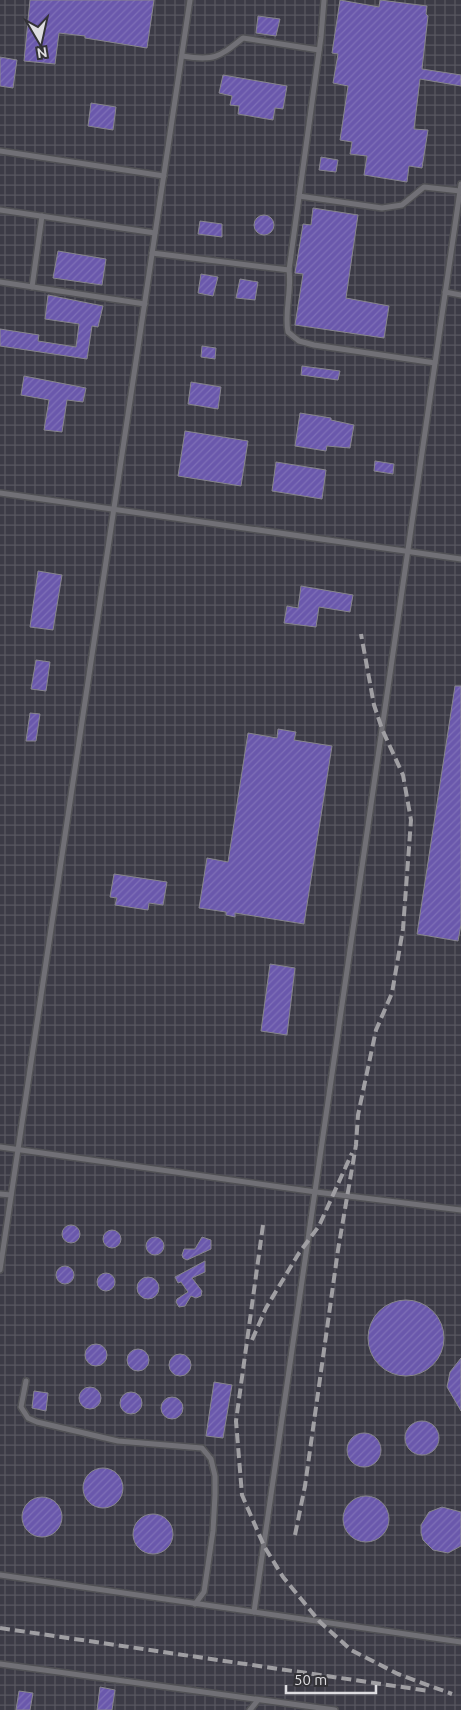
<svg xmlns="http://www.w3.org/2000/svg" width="461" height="1710" viewBox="0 0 461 1710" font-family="Ubuntu,sans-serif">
<defs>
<pattern id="industrial-grid" width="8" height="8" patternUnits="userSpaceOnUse" patternTransform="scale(1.25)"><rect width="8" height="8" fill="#3c3b46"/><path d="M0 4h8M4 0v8" fill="none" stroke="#585760"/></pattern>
<pattern id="building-hatch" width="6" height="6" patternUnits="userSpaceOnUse" patternTransform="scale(1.25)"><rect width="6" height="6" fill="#6a58ac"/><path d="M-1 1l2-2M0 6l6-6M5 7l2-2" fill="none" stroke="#7f70b7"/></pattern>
</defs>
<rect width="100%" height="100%" fill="#333237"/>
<rect fill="url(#industrial-grid)" x="0" y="0" width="461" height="1710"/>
<g fill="url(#building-hatch)" stroke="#87868c">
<path d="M30 0H154L147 48 85 38V36L59 33 55 64 24 61Z"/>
<path d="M340 0 379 7 380 0 427 6 426 14 428 16 422 69 461 75V86L420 79 414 129 428 130 422 168 409 166 407 182 364 175 367 156 350 154 352 142 340 140 348 86 333 83 338 54 332 53Z"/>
<path d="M258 16 280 19 276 36 256 33Z"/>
<path d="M0 57 17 60 13 88 0 86Z"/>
<path d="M223 75 287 86 283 109 275 108 273 120 238 114 239 106 230 105 232 96 219 93Z"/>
<path d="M91 103 116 107 113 130 88 126Z"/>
<path d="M321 157 338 160 336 172 319 170Z"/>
<path d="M313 208 358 215 346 298 389 306 384 338 295 325 303 274 295 273 303 224 311 225Z"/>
<circle cx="264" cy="225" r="10"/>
<path d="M200 221 222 224V237L198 234Z"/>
<path d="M58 251 106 259 102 285 53 278Z"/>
<path d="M201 274 218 277 213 296 198 293Z"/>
<path d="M240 279 258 282 255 300 236 298Z"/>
<path d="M48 295 103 306 98 327 92 326 87 359 0 346V329L39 335 38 341 76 347 79 324 45 319Z"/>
<path d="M202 346 216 348 215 359 201 357Z"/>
<path d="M302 366 340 371 338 380 301 375Z"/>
<path d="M24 376 86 388 83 402 67 400 62 432 44 430 49 400 21 395Z"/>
<path d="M191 382 221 387 218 409 188 404Z"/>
<path d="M300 413 331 418V420L354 425 350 448 327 446 326 451 295 446Z"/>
<path d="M185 431 248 441 241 486 178 476Z"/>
<path d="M375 461 394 464 393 474 374 471Z"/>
<path d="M276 462 326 470 322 499 272 491Z"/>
<path d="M38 571 62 575 53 630 30 627Z"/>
<path d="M301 586 353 595 350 612 319 607 316 627 284 623 287 606 298 608Z"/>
<path d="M36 660 50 662 46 691 31 689Z"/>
<path d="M455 686H461V925L458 941 417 934Z"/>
<path d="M30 713 40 714 36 741H26Z"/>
<path d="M278 729 296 732 294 740 332 746 304 924 235 913V917L226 915V912L199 908 207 858 228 862 248 733 277 738Z"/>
<path d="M114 874 167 882 163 905 149 903 148 910 115 905 117 898 110 897Z"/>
<path d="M270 964 295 968 287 1035 261 1031Z"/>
<circle cx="71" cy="1234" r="9"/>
<circle cx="112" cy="1239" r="9"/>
<circle cx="155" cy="1246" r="9"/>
<path d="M202 1237 211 1240V1249L187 1260 183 1258 182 1255 184 1249H195Z"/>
<path d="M205 1261V1272L192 1278 202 1291 201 1296 196 1298 191 1296 185 1306 179 1307 176 1302 177 1299 188 1292 181 1282 178 1283 175 1277Z"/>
<circle cx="65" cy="1275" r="9"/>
<circle cx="106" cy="1282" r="9"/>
<circle cx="148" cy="1288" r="11"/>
<circle cx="406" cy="1338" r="38"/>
<circle cx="96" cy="1355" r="11"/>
<circle cx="138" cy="1360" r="11"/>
<circle cx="180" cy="1365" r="11"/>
<path d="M461 1358V1411L447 1387 450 1372Z"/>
<path d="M214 1382 232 1385 223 1438 206 1436Z"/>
<circle cx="90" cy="1398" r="11"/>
<path d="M34 1391 48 1393 46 1411 32 1408Z"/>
<circle cx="131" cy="1403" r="11"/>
<circle cx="172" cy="1408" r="11"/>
<circle cx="422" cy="1438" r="17"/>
<circle cx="364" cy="1450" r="17"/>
<circle cx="103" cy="1488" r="20"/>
<circle cx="366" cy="1519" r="23"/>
<circle cx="42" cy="1517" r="20"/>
<path d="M442 1507 461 1512V1546L448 1553 433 1550 423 1540 421 1533V1525L429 1512Z"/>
<circle cx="153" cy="1534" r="20"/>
<path d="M100 1687 115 1690 112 1710H97Z"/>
<path d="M19 1691 33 1693 30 1710H16Z"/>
</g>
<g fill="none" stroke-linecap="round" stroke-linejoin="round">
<defs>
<g id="lane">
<path d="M324 0 321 37 289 270C292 291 284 311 288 332L299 341 314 345 435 363"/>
<path d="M182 56C214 61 218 58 243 38L319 50"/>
<path d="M0 151 164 176"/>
<path d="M299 196 382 208 402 205 424 187 460 191"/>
<path d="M0 210 155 233"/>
<path d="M152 253 289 270"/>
<path d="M0 282 145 304"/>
<path d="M32 287 42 216"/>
<path d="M445 292 461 295"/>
<path d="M0 493 461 559"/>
<path d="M0 1147 316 1192 461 1210"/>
<path d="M0 1194 11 1195"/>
<path d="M0 1270 190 0"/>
<path d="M26 1381 21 1407 28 1418 37 1422 118 1441 202 1448 211 1459 215 1476V1495L213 1531 204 1592 195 1604"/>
<path d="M0 1575 461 1642"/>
<path d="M254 1612 461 184"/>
<path d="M0 1664 335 1710"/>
<path d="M250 1710 258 1700"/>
</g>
</defs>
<use href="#lane" stroke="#515155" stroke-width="8"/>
<use href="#lane" stroke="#717076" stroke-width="5"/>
<g stroke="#a09fa3" stroke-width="4" stroke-dasharray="10 5" stroke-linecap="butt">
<path d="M263 1225 236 1421 242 1495 264 1546 283 1577 320 1622 351 1650 398 1674 452 1694"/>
<path d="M252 1340 266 1308 299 1253 319 1226 352 1153"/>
<path d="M295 1535 305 1486 338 1250 356 1145 358 1115 376 1030 392 993 403 929 411 820 403 775 382 729 374 705 361 634"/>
<path d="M0 1628 429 1691"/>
</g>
</g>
<g transform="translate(40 40) rotate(171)" stroke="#333237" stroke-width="4" paint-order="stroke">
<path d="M0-4L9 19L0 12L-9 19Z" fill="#dedde1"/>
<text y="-8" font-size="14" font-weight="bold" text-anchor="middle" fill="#dedde1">N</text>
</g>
<path d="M286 1685v8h90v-8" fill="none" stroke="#dedde1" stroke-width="2.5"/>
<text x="294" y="1685" font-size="15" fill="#dedde1" stroke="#333237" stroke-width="4" paint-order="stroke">50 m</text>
</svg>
